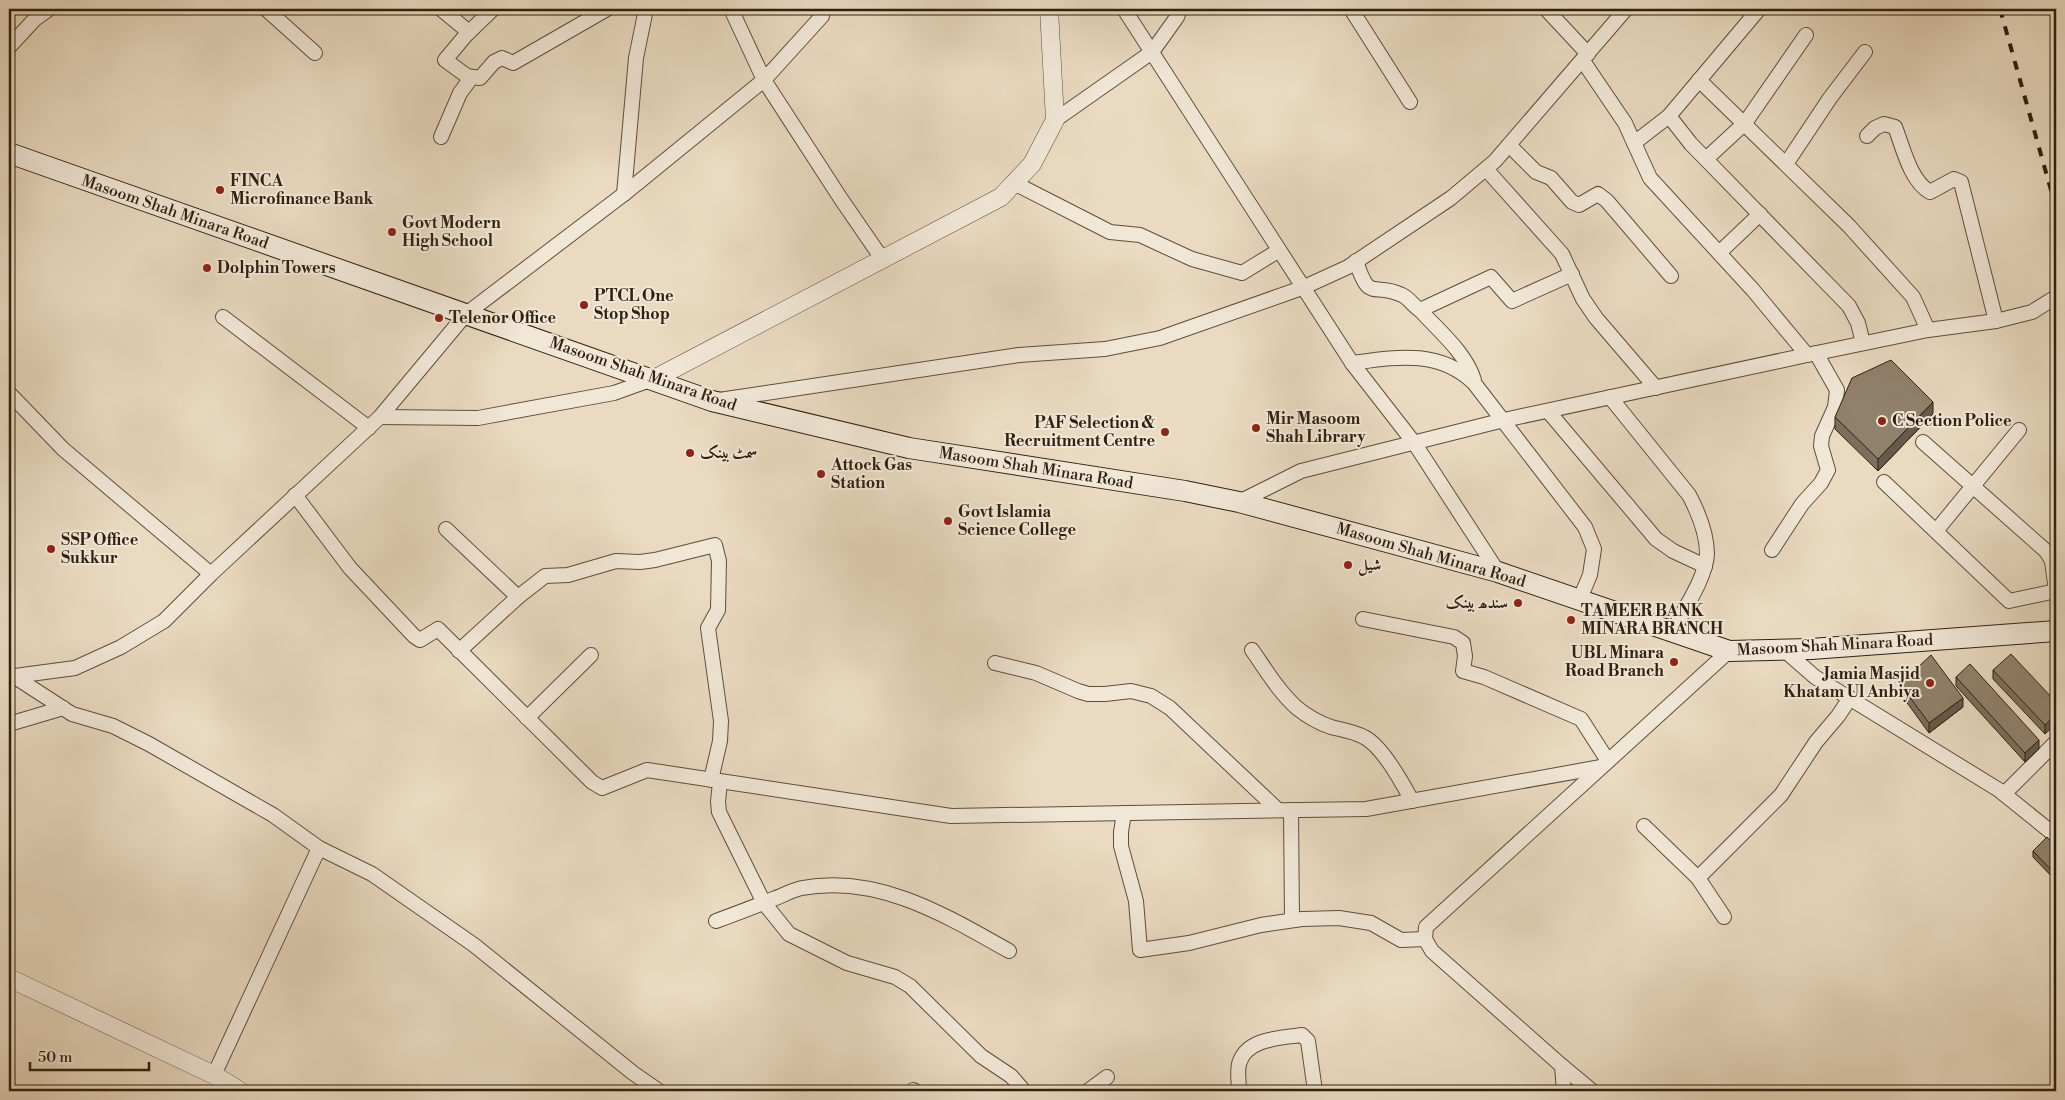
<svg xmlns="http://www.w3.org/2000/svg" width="2065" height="1100" viewBox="0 0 2065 1100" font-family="'Libre Bodoni',Amiri,serif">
<rect width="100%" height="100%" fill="#e9dac1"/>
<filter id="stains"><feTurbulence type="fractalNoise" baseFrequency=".004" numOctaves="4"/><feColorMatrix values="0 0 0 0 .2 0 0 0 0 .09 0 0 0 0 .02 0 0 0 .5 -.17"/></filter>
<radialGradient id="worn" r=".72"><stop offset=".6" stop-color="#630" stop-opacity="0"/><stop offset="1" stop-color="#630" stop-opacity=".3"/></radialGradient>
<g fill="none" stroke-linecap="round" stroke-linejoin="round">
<defs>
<g id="minor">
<path d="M266 9 315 53"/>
<path d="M441 9 469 32"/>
<path d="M493 9 466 35 445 60 467 76 480 78 494 62 502 58 513 63 607 9"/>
<path d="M731 9 764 80 841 199 883 260"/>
<path d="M1124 9 1352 363 1415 444 1498 572"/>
<path d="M1351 9 1410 102"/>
<path d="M1546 9 1588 54"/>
<path d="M9 47 35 19 49 9"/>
<path d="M1583 61 1625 123 1650 178 1753 290 1807 355"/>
<path d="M1699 80 1849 226 1913 297 1928 330"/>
<path d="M1669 116 1691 144 1849 306 1858 323 1863 343"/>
<path d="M1055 120 1152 52 1177 17 1180 9"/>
<path d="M1867 136 1875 128 1884 124 1895 127C1903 147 1910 181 1930 192L1954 179 1961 182 1996 321"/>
<path d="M441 137 460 93 471 78"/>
<path d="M1634 143 1669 116 1759 9"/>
<path d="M1509 145 1536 172 1551 178 1572 202 1579 205 1598 194 1607 201 1671 276"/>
<path d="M1706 159 1745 123 1806 35"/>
<path d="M1786 164 1830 98 1865 52"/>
<path d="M1486 169 1562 254 1583 299 1596 318 1656 388"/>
<path d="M1014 183 1110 232 1140 235 1192 259 1242 273 1278 251"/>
<path d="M624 194 636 58 646 9"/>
<path d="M1719 253 1760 214"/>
<path d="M1356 261C1370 304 1372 281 1402 295 1409 298 1413 306 1420 310L1491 277 1512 301 1572 274"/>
<path d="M1420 310C1439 331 1466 353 1474 380"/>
<path d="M223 317 369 428"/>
<path d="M1352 363C1396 357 1439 349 1474 383L1585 527 1594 549 1590 575 1579 601"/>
<path d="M9 393 63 449 211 574"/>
<path d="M1610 397 1689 495C1698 512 1707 535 1707 554 1706 578 1683 611 1672 632"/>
<path d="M719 400 1019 355 1105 349 1160 338 1302 288 1348 267 1451 198 1495 161 1626 9"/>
<path d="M1548 411 1656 539 1673 551 1705 566"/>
<path d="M380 417 478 418 614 393 653 379"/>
<path d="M1923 442 2046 551 2052 561 2056 591"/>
<path d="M1884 482 2009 601 2056 591"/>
<path d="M295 495 350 568 414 636 420 640 438 629 592 782 602 788 647 770 951 816 1366 809 1601 767"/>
<path d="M1239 502 1301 471 1504 420 1807 355 1928 330 1996 321 2032 312 2056 297"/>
<path d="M446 529 518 597"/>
<path d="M1936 531 2019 430"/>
<path d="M1772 550 1802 504 1821 483 1828 470 1821 446 1822 436 1835 407 1837 390 1816 353"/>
<path d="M1363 619 1454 637 1463 643 1465 656 1463 671 1484 677 1581 719 1608 761"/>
<path d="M1252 650C1266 670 1279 692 1297 708 1307 716 1319 723 1331 727 1342 730 1353 731 1364 737 1382 746 1402 782 1412 801"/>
<path d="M1784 650 1815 677 1999 790 2056 836"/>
<path d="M459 651 518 597 545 576 568 575 616 561 640 562 655 560 715 545 719 561 718 610 708 628 721 721 720 741 711 780"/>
<path d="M995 663 1036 673 1078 691 1088 694H1105L1131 691 1151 696 1170 708 1278 810"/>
<path d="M12 675 72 714 113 726 149 744 273 815 319 848 372 874 474 945 633 1073 659 1091"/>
<path d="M15 676 75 668 121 647 164 621 211 574 380 417 466 314 624 194 764 80 822 16 823 9"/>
<path d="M527 718 591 655"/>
<path d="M9 724 63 708"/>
<path d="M720 782 718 802 719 812 764 903 789 934 847 963 895 977 910 986 981 1056 1011 1076 1024 1091"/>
<path d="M2004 794 2056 742"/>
<path d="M1291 810 1292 920"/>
<path d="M1124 813 1121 832V846L1136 901 1140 950 1189 943 1261 925 1302 919 1339 918 1371 923 1401 940 1425 939"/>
<path d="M1644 826 1698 878 1724 917"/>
<path d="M1698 878 1781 795 1816 742 1838 716 1850 698"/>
<path d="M716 921C735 914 754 907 773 899 782 896 792 890 802 888 878 874 945 915 1009 951"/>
<path d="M1562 1066 1592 1091"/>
<path d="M214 1075 319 848"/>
<path d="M913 1090 915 1091"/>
<path d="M1088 1091 1107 1077"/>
<path d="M1239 1091C1239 1083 1237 1072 1239 1064 1246 1038 1281 1038 1302 1035L1308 1041 1315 1091"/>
<path d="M1564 1091 1562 1066 1432 951 1425 939 1426 927 1729 651"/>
</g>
<g id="tertiary">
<path d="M654 379 1001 197 1032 164 1055 120 1049 9"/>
<path d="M9 978 214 1075 240 1091"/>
</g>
<path id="secondary" d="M9 153 712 401 909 448 1185 491 1239 502 1498 572 1729 651 1811 649 2056 631"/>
</defs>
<use href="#minor" stroke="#5e4e3c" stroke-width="16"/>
<use href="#tertiary" stroke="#5e4e3c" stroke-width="19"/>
<use href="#secondary" stroke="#2f200f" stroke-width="22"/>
<use href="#minor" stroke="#f1e7d7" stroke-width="14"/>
<use href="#tertiary" stroke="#f1e7d7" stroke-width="18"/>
<use href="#secondary" stroke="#f1e7d7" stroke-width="20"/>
<path stroke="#2f200f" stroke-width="4" stroke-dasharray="9 9" stroke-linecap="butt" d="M2000 9 2056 208"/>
</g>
<g fill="#7c6f5d" stroke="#2f200f">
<path d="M1933 414 1878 471 1835 429V417Z"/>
<path d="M1993 670 2056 702 2045 734 1993 679Z"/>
<path d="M1956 677 2039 749 2025 762 1956 686Z"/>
<path d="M1900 684 1963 707 1929 733 1900 693Z"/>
<path d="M2056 847V881L2033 857V851Z"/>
</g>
<g fill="#655a4c" stroke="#2f200f">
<path d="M1933 402V414L1878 471V459Z"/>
<path d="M1963 698V707L1929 733V723Z"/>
<path d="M2056 714V724L2045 734V725Z"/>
<path d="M2039 740V749L2025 762V753Z"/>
</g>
<g fill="#90816c" stroke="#2f200f">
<path d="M1891 360 1933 402 1878 459 1835 417 1852 378Z"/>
<path d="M2011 654 2056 702V714L2045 725 1993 670Z"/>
<path d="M1931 655 1963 698 1929 723 1900 684Z"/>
<path d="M1970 664 2039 740 2025 753 1956 677Z"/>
<path d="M2047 837 2056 847V875L2033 851Z"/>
</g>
<g fill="#8f2418" stroke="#f1e7d7" stroke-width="2">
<circle cx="220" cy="190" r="5"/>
<circle cx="392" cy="232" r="5"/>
<circle cx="207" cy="268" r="5"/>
<circle cx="584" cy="305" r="5"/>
<circle cx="439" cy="318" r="5"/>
<circle cx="1882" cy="421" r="5"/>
<circle cx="1256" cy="428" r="5"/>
<circle cx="1165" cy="432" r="5"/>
<circle cx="690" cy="453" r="5"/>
<circle cx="821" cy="474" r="5"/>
<circle cx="948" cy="521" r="5"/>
<circle cx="51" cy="549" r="5"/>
<circle cx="1348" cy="565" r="5"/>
<circle cx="1518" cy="603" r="5"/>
<circle cx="1571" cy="620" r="5"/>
<circle cx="1674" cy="662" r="5"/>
<circle cx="1930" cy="683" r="5"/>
</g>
<g text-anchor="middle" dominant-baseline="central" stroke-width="4" stroke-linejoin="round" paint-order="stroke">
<g font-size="16" font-weight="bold" fill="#2f200f" stroke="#f1e7d7" text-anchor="start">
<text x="230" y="181">FINCA<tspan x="230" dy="18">Microfinance Bank</tspan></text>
<text x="402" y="223">Govt Modern<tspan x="402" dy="18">High School</tspan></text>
<text x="217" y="268">Dolphin Towers</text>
<text x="594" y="296">PTCL One<tspan x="594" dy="18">Stop Shop</tspan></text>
<text x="449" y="318">Telenor Office</text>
<text x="1266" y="419">Mir Masoom<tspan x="1266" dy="18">Shah Library</tspan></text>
<text x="1892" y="421">C Section Police</text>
<text x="1155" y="423" text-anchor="end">PAF Selection &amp;<tspan x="1155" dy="18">Recruitment Centre</tspan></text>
<text x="700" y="453">سمٹ بینک</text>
<text x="831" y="465">Attock Gas<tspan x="831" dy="18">Station</tspan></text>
<text x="958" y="512">Govt Islamia<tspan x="958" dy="18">Science College</tspan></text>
<text x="61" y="540">SSP Office<tspan x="61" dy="18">Sukkur</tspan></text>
<text x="1358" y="565">شیل</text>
<text x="1508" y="603" text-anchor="end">سندھ بینک</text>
<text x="1581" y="611">TAMEER BANK<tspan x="1581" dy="18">MINARA BRANCH</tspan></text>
<text x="1664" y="653" text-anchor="end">UBL Minara<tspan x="1664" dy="18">Road Branch</tspan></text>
<text x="1920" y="674" text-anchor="end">Jamia Masjid<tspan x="1920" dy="18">Khatam Ul Anbiya</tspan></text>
</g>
<g font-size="16" fill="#2f200f" stroke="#f1e7d7">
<text transform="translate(175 212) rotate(19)">Masoom Shah Minara Road</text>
<text transform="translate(643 374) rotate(19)">Masoom Shah Minara Road</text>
<text transform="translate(1036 468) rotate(9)">Masoom Shah Minara Road</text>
<text transform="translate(1431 555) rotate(16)">Masoom Shah Minara Road</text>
<text transform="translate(1835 645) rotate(-3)">Masoom Shah Minara Road</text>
</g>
</g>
<rect width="2065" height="1100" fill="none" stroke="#e9dac1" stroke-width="30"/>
<rect x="10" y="10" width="2045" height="1080" fill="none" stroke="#2f200f" stroke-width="2.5"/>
<rect x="15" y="15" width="2035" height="1070" fill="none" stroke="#2f200f"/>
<path d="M30 1062v8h119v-8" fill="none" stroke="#2f200f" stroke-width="2.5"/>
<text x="38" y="1062" font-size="15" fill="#2f200f" stroke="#f1e7d7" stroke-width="4" paint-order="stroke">50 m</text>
<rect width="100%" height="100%" filter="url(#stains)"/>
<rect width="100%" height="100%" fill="url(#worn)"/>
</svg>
